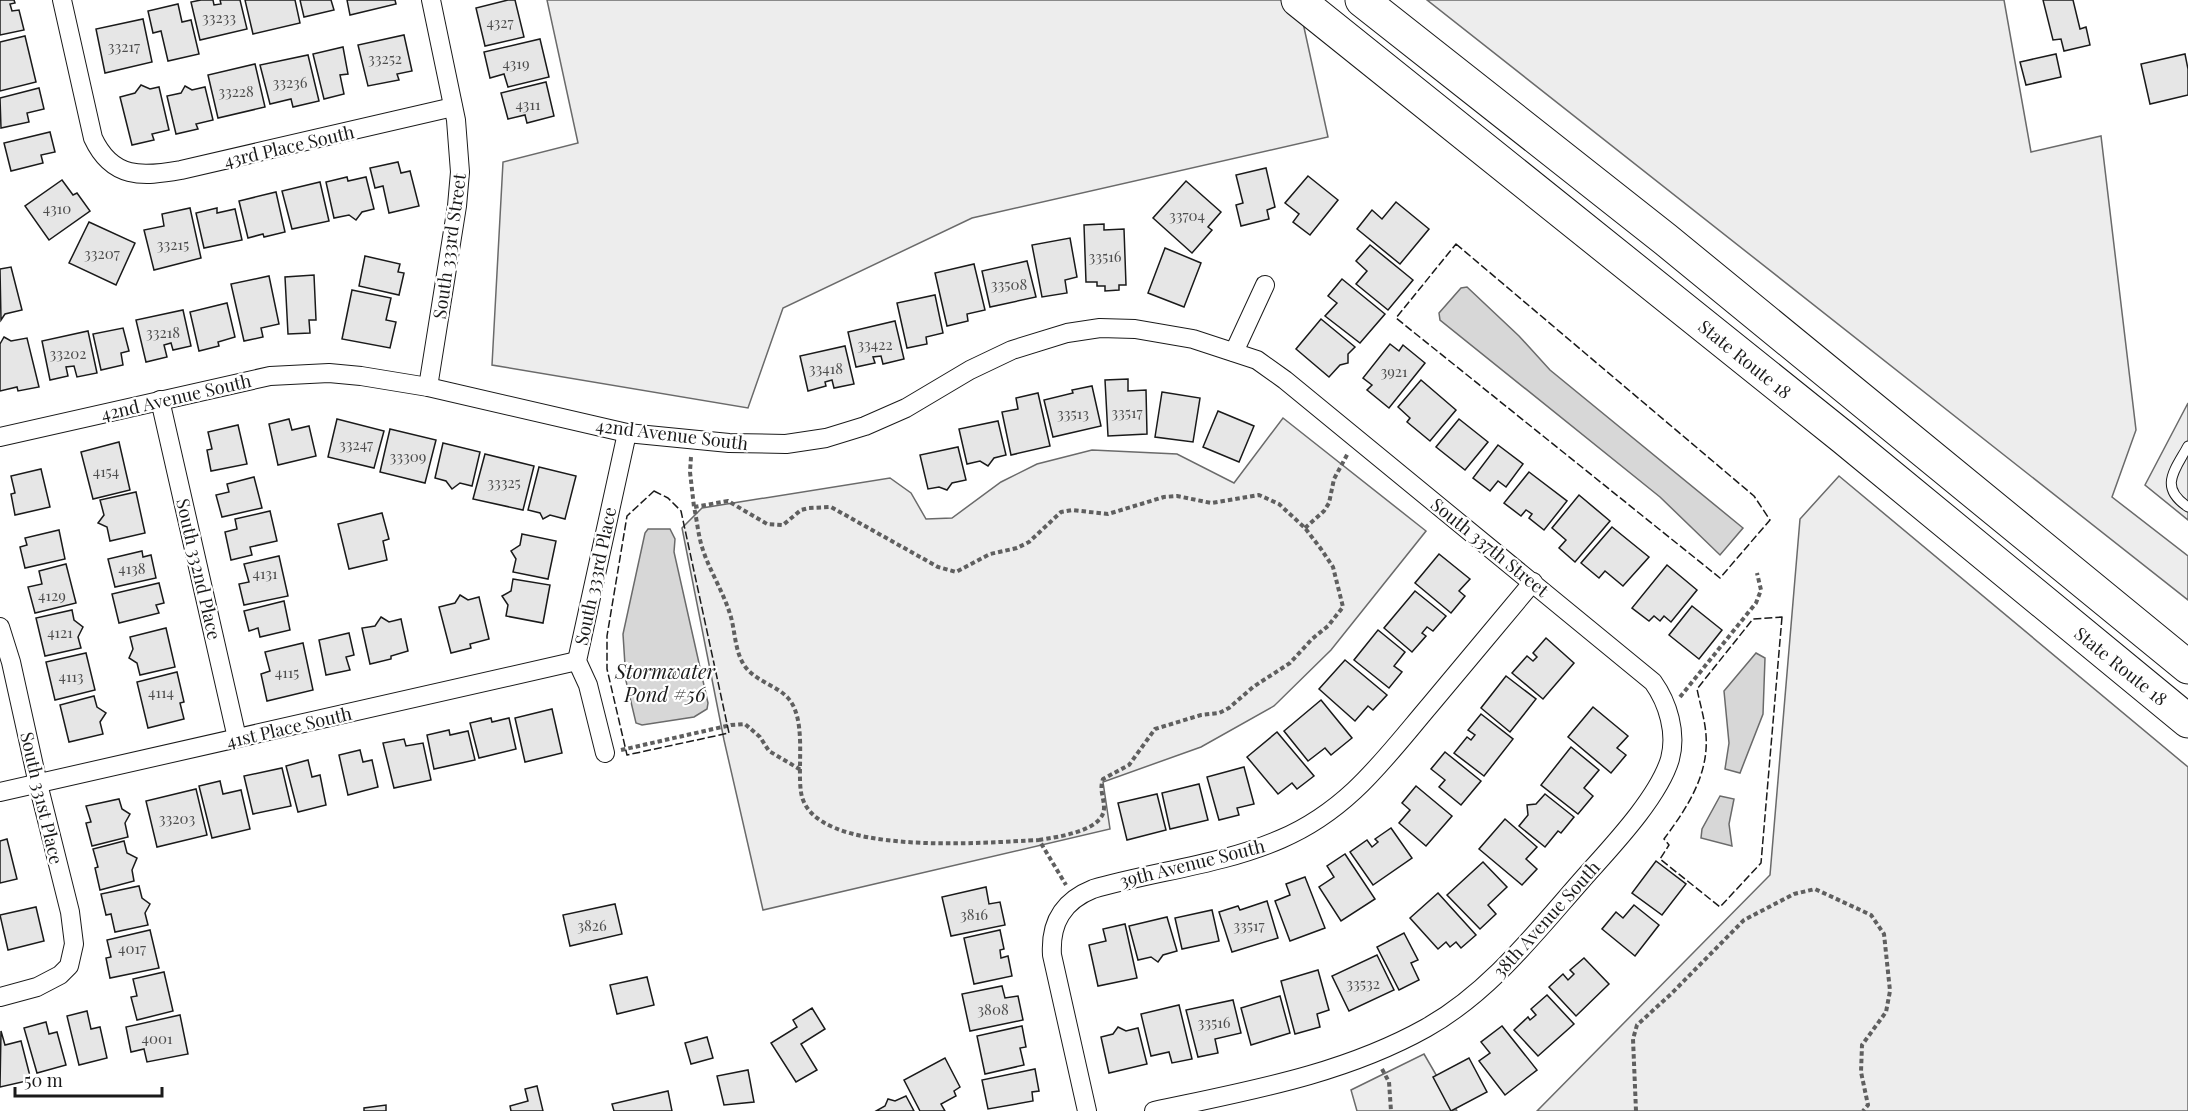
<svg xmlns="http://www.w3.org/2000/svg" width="2188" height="1111" viewBox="0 0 2188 1111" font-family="'Playfair Display',serif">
<rect width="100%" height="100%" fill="#fff"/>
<g fill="#ededed" stroke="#6a6a6a" stroke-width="1.5">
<path d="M547 0H1298L1328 137 972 218 783 308 748 408 492 365 503 162 578 143Z"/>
<path d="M1427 0H2004L2031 152 2101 136 2136 430 2112 497 2188 556V600Z"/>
<path d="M2188 403V520L2145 485Z"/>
<path d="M1283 418 1426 531 1331 650 1274 706 1201 747 1103 782 1110 829 763 910 724 740 682 528 702 508 890 478 911 493 926 519 952 518 1001 482 1037 464 1092 450 1177 454 1234 483Z"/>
<path d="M1839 476 2188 767V1111H1537L1770 875 1800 519Z"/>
<path d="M1424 1054 1457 1111H1357L1351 1090Z"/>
</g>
<g fill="#d7d7d7" stroke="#6a6a6a" stroke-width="1.5">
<path d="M1467 287 1519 336 1550 370 1743 528 1720 555 1660 497 1440 320 1439 313 1461 288Z"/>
<path d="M648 529H670L675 539 674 552 708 703 707 709 694 717 642 725 636 723 626 681 623 634 645 533Z"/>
<path d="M1756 653 1765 658 1763 714 1740 773 1725 769 1729 743 1724 691Z"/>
<path d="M1720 796 1734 799 1729 824 1732 846 1701 838 1702 829Z"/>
</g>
<g fill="#e6e6e6" stroke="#1a1a1a" stroke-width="1.5">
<path d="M0 0H14L15 3 10 4 12 11 19 10 24 30 0 35Z"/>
<path d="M201 0H213L214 5 221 4 220 0H240L247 29 200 40 191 2Z"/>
<path d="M245 0H295L300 23 253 34Z"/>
<path d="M300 0H331L334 10 304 17Z"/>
<path d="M347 0H395L396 4 350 15Z"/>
<path d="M508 0H515L524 37 485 46 476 8Z"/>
<path d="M2043 0H2073L2080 29 2086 27 2090 45 2064 51 2061 39 2053 40Z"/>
<path d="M178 4 182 22 191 20 199 54 168 61 161 31 153 33 148 11Z"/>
<path d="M143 19 152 62 105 73 96 29Z"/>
<path d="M404 35 412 71 397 74 399 80 368 86 358 45Z"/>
<path d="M25 36 36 82 0 91V42Z"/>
<path d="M540 39 549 77 508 87 504 74 490 78 484 52Z"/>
<path d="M343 47 348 74 340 75 344 94 324 99 313 54Z"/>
<path d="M2056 54 2061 77 2026 85 2020 62Z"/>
<path d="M2185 54 2188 69V95L2150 104 2141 64Z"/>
<path d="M308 55 319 101 293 107 291 99 270 104 260 65Z"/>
<path d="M255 64 265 107 218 118 208 75Z"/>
<path d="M546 82 554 116 527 123 525 115 508 119 501 93Z"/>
<path d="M141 85 150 89 159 87 169 130 152 134 154 140 132 145 120 97 135 93Z"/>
<path d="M185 86 192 90 205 87 213 120 196 124 198 129 176 134 167 96 181 93Z"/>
<path d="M39 88 44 109 27 113 29 122 1 128 0 98Z"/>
<path d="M50 132 55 152 41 155 43 163 11 171 4 143Z"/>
<path d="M398 162 401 173 410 171 419 206 389 213 383 186 375 188 370 168Z"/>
<path d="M1266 168 1275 207 1267 210 1269 219 1241 226 1236 205 1243 203 1236 175Z"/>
<path d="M1308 176 1338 200 1310 235 1293 222 1299 214 1285 203Z"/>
<path d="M347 177 348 181 366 177 374 209 362 212 356 220 349 215 334 218 326 182Z"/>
<path d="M62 180 73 195 77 193 90 211 49 240 25 206Z"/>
<path d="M1186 181 1221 212 1208 227 1212 230 1192 253 1153 218Z"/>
<path d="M320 182 329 221 292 229 282 191Z"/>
<path d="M276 192 285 232 264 237 263 234 248 238 239 201Z"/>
<path d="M1396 202 1429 229 1400 264 1357 229 1372 210 1382 219Z"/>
<path d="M190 208 201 258 154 270 144 230 164 226 162 214Z"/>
<path d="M217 208V213L235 209 242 240 204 248 196 213Z"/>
<path d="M89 222 135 243 116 285 69 263Z"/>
<path d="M1104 224V230L1124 229 1126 285H1119V290L1105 291V286H1097V282H1086L1084 225Z"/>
<path d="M1070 238 1077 277 1065 280 1067 293 1042 297 1032 245Z"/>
<path d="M1370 245 1413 280 1388 310 1356 284 1367 271 1356 261Z"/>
<path d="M1165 248 1201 263 1184 307 1148 293Z"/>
<path d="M365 256 400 264 398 272 404 273 399 295 359 286Z"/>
<path d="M1027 261 1036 297 990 307 982 271Z"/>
<path d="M974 264 985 310 967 314 968 321 947 326 935 273Z"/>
<path d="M11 267 22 310 5 314 1 320 0 269Z"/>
<path d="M314 275 316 320H309L310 333 288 334 285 277Z"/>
<path d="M269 276 279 324 261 328 263 337 244 341 231 284Z"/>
<path d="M1342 279 1385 314 1360 343 1325 316 1337 303 1328 296Z"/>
<path d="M352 290 391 298 386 320 396 322 390 348 342 339Z"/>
<path d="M935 295 943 333 926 337 927 344 907 348 897 303Z"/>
<path d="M227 303 235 337 218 342 219 346 199 351 190 312Z"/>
<path d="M183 310 191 346 173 350 171 343 164 345 167 357 146 362 136 320Z"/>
<path d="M1321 319 1355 347 1348 354V363L1340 365 1329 377 1296 349Z"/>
<path d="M895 321 904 359 883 364 881 356 873 357 875 363 856 367 848 332Z"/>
<path d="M123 328 129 351 121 353 123 365 101 370 93 334Z"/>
<path d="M88 331 97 373 77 377 74 366 66 367 68 376 50 380 42 341Z"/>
<path d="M4 337 11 341 27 338 39 387 18 391 17 387 0 391V344Z"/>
<path d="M1390 344 1399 351 1403 345 1425 363 1389 408 1367 390 1372 385 1363 378Z"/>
<path d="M845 346 854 384 834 388 832 380 825 382 826 386 808 391 800 356Z"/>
<path d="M1128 379V391L1146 390 1147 434 1108 436 1105 380Z"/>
<path d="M1421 380 1456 410 1430 441 1407 422 1410 418 1398 407Z"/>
<path d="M1092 386 1101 426 1053 437 1044 400 1073 393 1072 390Z"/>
<path d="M1162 392 1200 398 1193 442 1155 437Z"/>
<path d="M1038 393 1050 446 1011 455 1002 412 1018 409 1016 398Z"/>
<path d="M1218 411 1254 426 1239 462 1203 447Z"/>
<path d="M289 419 292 430 309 426 316 456 278 465 269 424Z"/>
<path d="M337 419 384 431 374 468 328 457Z"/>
<path d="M1459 419 1488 442 1465 470 1436 447Z"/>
<path d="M998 421 1006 455 994 458 988 466 980 461 967 464 959 429Z"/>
<path d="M238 425 247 464 211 471 207 450 212 449 208 432Z"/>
<path d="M390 429 436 440 425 483 380 472Z"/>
<path d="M119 442 130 490 93 499 81 452Z"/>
<path d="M443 443 480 452 472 486 460 483 452 489 446 481 435 478Z"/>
<path d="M1498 445 1523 464 1506 487 1498 481 1490 491 1473 478Z"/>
<path d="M958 447 966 480 952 483 947 490 939 487 928 489 920 455Z"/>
<path d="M485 454 534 466 523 510 473 499Z"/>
<path d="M539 467 576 476 565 519 550 515 543 519 540 513 528 510Z"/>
<path d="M41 469 50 507 15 515 11 494 15 493 11 476Z"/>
<path d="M1529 472 1567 501 1544 530 1529 518 1532 514 1526 510 1521 516 1504 503Z"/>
<path d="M254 477 262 508 222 517 216 495 229 492 227 484Z"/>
<path d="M136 492 145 533 110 541 107 527 98 523 104 515 100 500Z"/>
<path d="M1579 495 1610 521 1575 562 1559 548 1566 540 1552 528Z"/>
<path d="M270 511 277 541 250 547 252 555 231 560 225 532 237 529 235 519Z"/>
<path d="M382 513 389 539 383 541 387 560 349 569 338 524Z"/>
<path d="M1612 527 1649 557 1623 586 1605 571 1599 578 1581 563Z"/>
<path d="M59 530 65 559 25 568 20 547 27 545 25 538Z"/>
<path d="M522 534 556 541 548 579 513 572 516 559 511 551 520 545Z"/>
<path d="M142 551 143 557 151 555 156 578 115 587 108 559Z"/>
<path d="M1439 554 1470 579 1459 591 1465 596 1451 613 1415 583Z"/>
<path d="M279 556 288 596 244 605 239 584 249 582 244 564Z"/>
<path d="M66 564 76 603 35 613 28 587 42 584 39 571Z"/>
<path d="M1667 565 1697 590 1671 622 1664 616 1660 621 1654 616 1649 621 1632 608Z"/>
<path d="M513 579 550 585 543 623 506 616 508 605 502 596 511 591Z"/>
<path d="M159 583 164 603 156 605 159 613 119 623 112 594Z"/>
<path d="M1415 591 1446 616 1433 631 1427 627 1422 633 1426 636 1412 652 1384 628Z"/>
<path d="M460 595 468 600 479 597 489 639 470 644 471 648 451 653 439 607 455 603Z"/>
<path d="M284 601 290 630 260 637 258 628 249 631 244 611Z"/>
<path d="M1692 606 1722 630 1699 659 1669 635Z"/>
<path d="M72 610 74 620 83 627 78 637 81 648 45 656 36 618Z"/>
<path d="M381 617 389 622 401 619 408 651 391 656V659L370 664 362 628 375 626Z"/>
<path d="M166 628 175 667 140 675 137 663 129 658 133 649 130 637Z"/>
<path d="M1378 630 1405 652 1394 666 1402 672 1389 688 1354 660Z"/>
<path d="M349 633 354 655 346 657 350 670 326 675 319 640Z"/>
<path d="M1546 638 1574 663 1543 699 1512 673 1527 656 1533 661 1537 657 1533 653Z"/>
<path d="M303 643 313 690 267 701 261 674 270 671 265 652Z"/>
<path d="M86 653 95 690 55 700 46 662Z"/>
<path d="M1345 660 1387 695 1373 710 1368 706 1355 721 1319 689Z"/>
<path d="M177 672 184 702 180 703 184 719 148 728 137 682Z"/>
<path d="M1506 676 1536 699 1510 732 1481 708Z"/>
<path d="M94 696 97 707 106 713 100 722 103 734 69 742 60 705Z"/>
<path d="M1321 700 1352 738 1331 755 1325 748 1308 761 1284 731Z"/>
<path d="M1593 707 1628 736 1617 748 1626 755 1611 773 1568 737Z"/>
<path d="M552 709 562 753 525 762 515 718Z"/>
<path d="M1481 714 1513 739 1484 776 1454 753 1467 737 1471 740 1475 735 1468 730Z"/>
<path d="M491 718 492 722 509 718 516 749 479 758 470 723Z"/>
<path d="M449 730 450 735 468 731 475 760 434 769 427 735Z"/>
<path d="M1277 732 1314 776 1297 789 1292 783 1278 794 1247 757Z"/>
<path d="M404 739 406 746 423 743 431 780 394 788 383 743Z"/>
<path d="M1571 747 1599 770 1584 788 1593 796 1578 814 1541 785Z"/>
<path d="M360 750 363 762 372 760 378 787 348 795 339 755Z"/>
<path d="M1445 752 1481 781 1461 805 1439 787 1445 780 1431 769Z"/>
<path d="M308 760 312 777 320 775 326 805 298 812 286 766Z"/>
<path d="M1244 767 1254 804 1237 808 1239 815 1219 820 1207 777Z"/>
<path d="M282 768 291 806 253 814 244 776Z"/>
<path d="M220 781 223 794 241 790 250 829 212 838 199 786Z"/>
<path d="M1199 784 1208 820 1170 829 1162 793Z"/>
<path d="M1416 786 1452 816 1426 846 1399 823 1410 810 1402 803Z"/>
<path d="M196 789 207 835 157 847 146 801Z"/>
<path d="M1157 794 1166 830 1127 840 1118 803Z"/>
<path d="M1545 794 1574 817 1561 833 1558 831 1545 847 1519 826 1528 815 1527 805 1536 804Z"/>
<path d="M119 799 122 809 130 814 125 823 128 837 92 846 86 823 91 822 86 806Z"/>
<path d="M1505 819 1537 847 1526 859 1537 869 1522 885 1479 849Z"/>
<path d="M1391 828 1412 858 1373 885 1350 852 1367 840 1372 847 1378 842 1375 839Z"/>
<path d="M7 839 17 879 0 883V841Z"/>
<path d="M124 841 127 853 137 858 132 870 134 881 100 890 95 868 98 867 93 849Z"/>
<path d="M1345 854 1375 899 1341 921 1319 887 1334 877 1327 866Z"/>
<path d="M1656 861 1686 884 1662 915 1632 893Z"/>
<path d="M1483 862 1507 887 1488 905 1496 914 1480 929 1447 895Z"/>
<path d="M1305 877 1325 928 1290 941 1275 901 1290 895 1286 884Z"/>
<path d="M139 886 142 898 150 904 145 913 148 925 115 932 111 914 106 915 101 894Z"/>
<path d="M986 887 989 904 1000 902 1005 925 951 936 942 897Z"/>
<path d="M1438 893 1476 935 1461 948 1456 942 1450 947 1446 942 1438 949 1410 918Z"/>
<path d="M1267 901 1278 938 1232 952 1219 912 1238 906 1240 910Z"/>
<path d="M615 904 622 934 570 946 563 915Z"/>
<path d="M1634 905 1659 925 1635 956 1602 929 1616 912 1623 918Z"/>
<path d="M36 907 44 941 8 950 0 915Z"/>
<path d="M1212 910 1219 941 1182 949 1175 918Z"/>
<path d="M1167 917 1177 951 1163 955 1158 962 1151 957 1138 960 1129 926Z"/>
<path d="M1125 924 1137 978 1098 986 1089 945 1106 941 1103 929Z"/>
<path d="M150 930 159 968 110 978 106 958 111 957 107 940Z"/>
<path d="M1000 930 1004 949 1000 950 1001 958 1008 956 1012 976 974 984 964 938Z"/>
<path d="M1404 933 1418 960 1411 963 1419 980 1399 990 1377 947Z"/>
<path d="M1377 955 1394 990 1349 1011 1332 976Z"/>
<path d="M1584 958 1609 984 1576 1016 1549 987 1563 974 1568 980 1574 974 1570 970Z"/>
<path d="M1318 970 1329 1010 1317 1014 1320 1027 1295 1034 1281 981Z"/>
<path d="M164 972 173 1011 137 1020 131 997 137 996 133 979Z"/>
<path d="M647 977 654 1005 617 1014 610 985Z"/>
<path d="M1002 986 1005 998 1018 996 1023 1020 970 1031 962 994Z"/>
<path d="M1547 995 1574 1024 1538 1056 1514 1030 1528 1017 1530 1020 1536 1015 1531 1009Z"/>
<path d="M1280 996 1290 1033 1251 1045 1241 1008Z"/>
<path d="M1233 1000 1241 1033 1215 1039 1218 1053 1198 1057 1186 1010Z"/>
<path d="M1179 1005 1192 1059 1172 1063 1169 1052 1151 1056 1141 1014Z"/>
<path d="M812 1008 825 1029 801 1044 817 1070 796 1082 771 1043 797 1027 793 1020Z"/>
<path d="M87 1011 91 1029 100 1027 107 1058 79 1065 67 1016Z"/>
<path d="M180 1015 188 1054 147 1062 144 1049 131 1052 126 1027Z"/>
<path d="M46 1022 49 1034 57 1032 66 1065 37 1073 24 1028Z"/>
<path d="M1022 1026 1026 1047 1020 1048 1024 1065 985 1074 977 1036Z"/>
<path d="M1502 1026 1537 1070 1505 1095 1479 1061 1490 1053 1481 1042Z"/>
<path d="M1118 1027 1126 1031 1138 1028 1147 1064 1109 1073 1101 1037 1113 1034Z"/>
<path d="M1 1031 5 1045 21 1041 31 1080 0 1087Z"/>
<path d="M707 1037 713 1058 691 1064 685 1043Z"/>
<path d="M945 1058 960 1087 954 1091 956 1096 941 1104 945 1111H920L904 1080Z"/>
<path d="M1469 1058 1487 1092 1451 1111 1433 1077Z"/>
<path d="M1035 1069 1039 1091 1032 1092 1033 1101 988 1109 982 1080Z"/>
<path d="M748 1070 754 1102 724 1105 717 1076Z"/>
<path d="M537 1086 543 1111H511L510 1106 528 1101 525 1089Z"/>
<path d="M668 1091 672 1111H614L612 1104Z"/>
<path d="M906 1096 914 1111H876L885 1106 888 1099 895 1101Z"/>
<path d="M386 1105V1111H364V1108Z"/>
</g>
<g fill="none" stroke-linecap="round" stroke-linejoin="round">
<defs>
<path id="service" d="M2188 446C2175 470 2158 487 2188 507"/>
<g id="minor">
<path d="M62 0 93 138C112 179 142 177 181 170L453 107"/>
<path d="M1234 352 1265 285"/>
<path d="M428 387 457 206 460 172 456 120 431 0"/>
<path d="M160 400 237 738"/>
<path d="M0 437 270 376 329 373 361 376 428 387 627 433 729 443 786 444 826 438 865 426 906 408 970 370 1012 350 1067 333 1100 328 1135 329 1193 339 1257 360 1285 380 1653 682C1668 703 1677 733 1670 759 1659 796 1615 843 1589 872 1539 928 1492 991 1426 1028 1342 1075 1247 1091 1154 1111"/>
<path d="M0 627 11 662 38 784 70 912 74 944 69 966 60 975 37 987 0 997"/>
<path d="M605 753 588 685 577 661 627 433"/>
<path d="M0 792 577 661"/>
<path d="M1087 1111 1052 955C1050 923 1063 901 1093 889 1155 871 1221 865 1281 839 1349 810 1385 758 1431 704 1465 663 1499 623 1533 582"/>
</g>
<g id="motorway">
<path d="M1298 0 1844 438 2188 721"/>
<path d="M1362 0 1665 239 2188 667"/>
</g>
</defs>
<use href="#service" stroke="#1a1a1a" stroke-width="11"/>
<use href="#minor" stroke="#1a1a1a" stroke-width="20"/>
<use href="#motorway" stroke="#1a1a1a" stroke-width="35"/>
<g stroke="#5f5f5f" stroke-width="4" stroke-dasharray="4.5 3" stroke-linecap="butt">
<path d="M691 457 690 472 694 507"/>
<path d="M1305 528 1324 511 1329 503 1334 479 1348 453"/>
<path d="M1680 697 1756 603 1761 590 1757 573"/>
<path d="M621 750 731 725 745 724 760 737 769 751 801 770"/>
<path d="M1039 840C1057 837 1104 831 1104 808 1104 797 1099 790 1103 779L1129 765 1155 729 1201 715 1219 713 1229 708 1253 687 1290 663 1312 639 1328 626 1343 607 1333 567 1321 549 1305 528 1279 504 1259 495 1211 503 1177 496 1164 497 1108 514 1072 510 1061 512 1029 542 1017 548 990 554 956 572 938 567 831 507 809 508 801 510 783 525 767 524 728 501 694 507C697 520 698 534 702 547 709 570 723 591 730 614 736 632 734 655 748 670 759 682 777 686 788 698 807 719 797 767 801 792 810 859 990 842 1039 840L1066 885"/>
<path d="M1382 1069 1389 1082 1391 1111"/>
<path d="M1636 1111 1633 1039 1637 1025 1671 994 1744 920 1794 894 1815 889 1871 915 1884 934 1890 991 1886 1012 1862 1045 1861 1072 1868 1105 1863 1111"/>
</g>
<use href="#service" stroke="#fff" stroke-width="9"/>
<use href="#minor" stroke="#fff" stroke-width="18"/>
<use href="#motorway" stroke="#fff" stroke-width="33"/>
<g stroke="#1a1a1a" stroke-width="1.5" stroke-dasharray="8 3" stroke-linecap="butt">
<path d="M1456 244 1754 496 1770 520 1720 578 1396 318Z"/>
<path d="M654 491 668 498 681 511 729 733 627 755 607 669V636L627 516Z"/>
<path d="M1782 617 1761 863 1720 907 1660 859 1669 845 1664 839C1687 808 1709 775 1706 735 1705 720 1700 704 1697 689L1753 619Z"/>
</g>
</g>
<g text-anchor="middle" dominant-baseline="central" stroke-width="4.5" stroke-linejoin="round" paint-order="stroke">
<g font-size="15" fill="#4d4d4d">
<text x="219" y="17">33233</text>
<text x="500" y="22">4327</text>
<text x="124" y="46">33217</text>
<text x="385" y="58">33252</text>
<text x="516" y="63">4319</text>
<text x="290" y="82">33236</text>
<text x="236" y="91">33228</text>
<text x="528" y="104">4311</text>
<text x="57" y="208">4310</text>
<text x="1187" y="215">33704</text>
<text x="173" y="244">33215</text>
<text x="102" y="253">33207</text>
<text x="1105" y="256">33516</text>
<text x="1009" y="284">33508</text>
<text x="163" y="332">33218</text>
<text x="875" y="344">33422</text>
<text x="68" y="353">33202</text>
<text x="826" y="368">33418</text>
<text x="1394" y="371">3921</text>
<text x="1127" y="412">33517</text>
<text x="1073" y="413">33513</text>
<text x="356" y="444">33247</text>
<text x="408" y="456">33309</text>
<text x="106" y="471">4154</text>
<text x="504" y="482">33325</text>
<text x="132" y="568">4138</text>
<text x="265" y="573">4131</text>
<text x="52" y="595">4129</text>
<text x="60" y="632">4121</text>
<text x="287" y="672">4115</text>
<text x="71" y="676">4113</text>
<text x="161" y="692">4114</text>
<text x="177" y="818">33203</text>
<text x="974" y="914">3816</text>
<text x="592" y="925">3826</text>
<text x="1249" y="925">33517</text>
<text x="132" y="948">4017</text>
<text x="1363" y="983">33532</text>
<text x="993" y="1009">3808</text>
<text x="1214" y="1022">33516</text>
<text x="157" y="1038">4001</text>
</g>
<g font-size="18" fill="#1a1a1a" stroke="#fff">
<text transform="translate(289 146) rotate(-13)">43rd Place South</text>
<text transform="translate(449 246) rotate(-82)">South 333rd Street</text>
<text transform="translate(1745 359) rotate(39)">State Route 18</text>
<text transform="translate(176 397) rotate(-13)">42nd Avenue South</text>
<text transform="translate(672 434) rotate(7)">42nd Avenue South</text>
<text transform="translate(1490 547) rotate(39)">South 337th Street</text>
<text transform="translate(199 569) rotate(77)">South 332nd Place</text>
<text transform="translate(595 576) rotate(-78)">South 333rd Place</text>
<text transform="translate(2121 666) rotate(39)">State Route 18</text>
<text transform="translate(289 727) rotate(-13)">41st Place South</text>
<text transform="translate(42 798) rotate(77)">South 331st Place</text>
<text transform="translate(1192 863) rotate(-14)">39th Avenue South</text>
<text transform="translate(1546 919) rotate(-48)">38th Avenue South</text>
</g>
<g font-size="20" font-style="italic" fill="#1a1a1a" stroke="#fff">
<text x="665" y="670">Stormwater<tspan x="665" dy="23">Pond #56</tspan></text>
</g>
</g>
<path d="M15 1087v9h147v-9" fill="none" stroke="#1a1a1a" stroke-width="3"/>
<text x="24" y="1087" font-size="18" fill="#1a1a1a" stroke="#ffffff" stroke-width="4.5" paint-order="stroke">50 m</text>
</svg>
